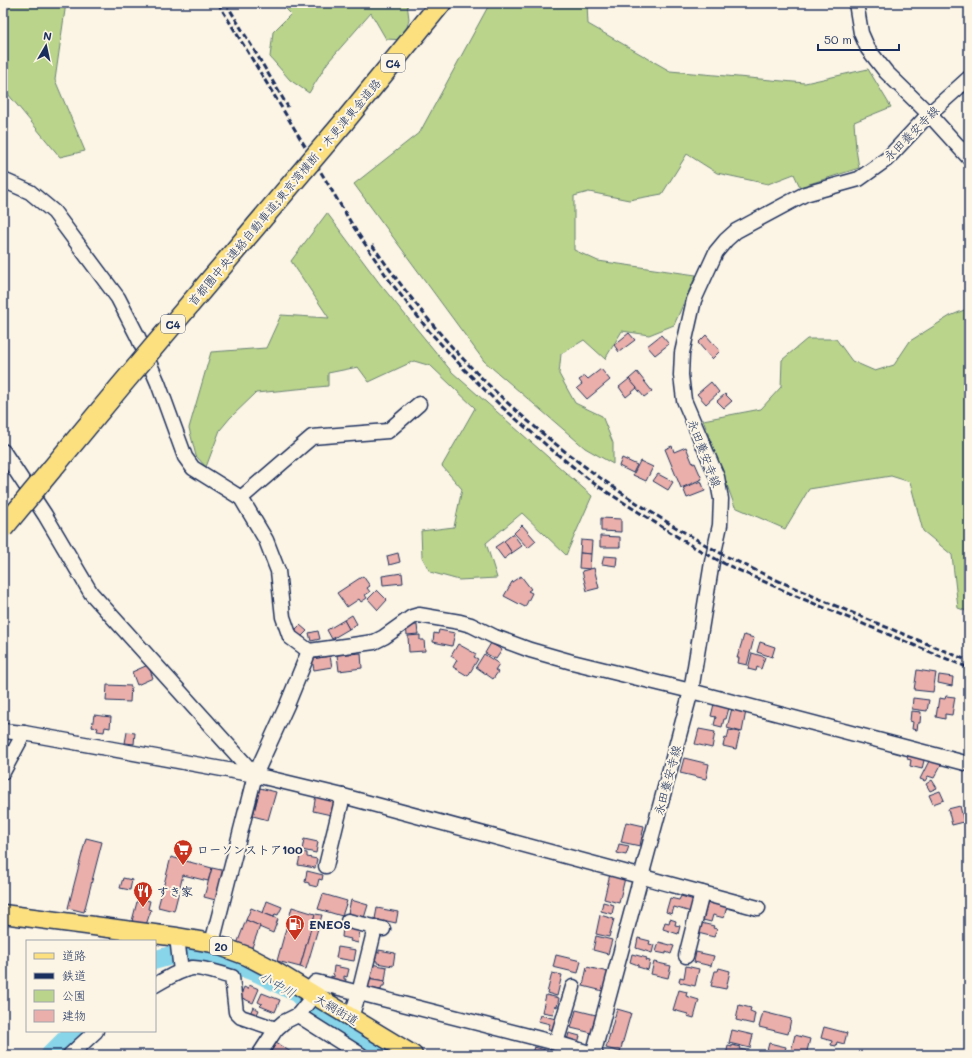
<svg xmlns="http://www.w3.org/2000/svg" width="972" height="1058" viewBox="0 0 972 1058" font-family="Mali,'Klee One',sans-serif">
<rect width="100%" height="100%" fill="#fcf5e5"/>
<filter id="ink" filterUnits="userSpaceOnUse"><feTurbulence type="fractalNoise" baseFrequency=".025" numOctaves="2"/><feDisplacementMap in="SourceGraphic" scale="8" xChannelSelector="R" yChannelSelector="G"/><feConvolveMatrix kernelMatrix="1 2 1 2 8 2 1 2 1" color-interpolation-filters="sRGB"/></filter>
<g filter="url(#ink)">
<g fill="#bad48b" stroke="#6a8274">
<path d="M3 3H66L55 80 85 151 60 157 3 88Z"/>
<path d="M280 3H407L409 19 404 40 386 39 371 13 328 62 309 93 290 80 270 57 273 32 291 14Z"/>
<path d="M490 3H587L588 24 670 71 805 83 868 69 891 107 854 122 856 149 859 168 800 187 794 174 768 184 717 173 687 154 662 194 629 200 589 192 574 196V250L598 261 696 275 674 325 649 335 622 331 605 359 584 340 561 354 559 374 575 403 602 416 613 443V464L585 448 484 361 354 184 420 132Z"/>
<path d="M327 213 380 284 452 372 592 496 566 555 522 513 486 543 497 578 459 580 430 572 422 557 421 531 454 527 462 489 442 466 475 408 431 366 414 361 369 382 358 367 328 373V386L256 393 230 418 220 430 206 467 196 456 189 428 211 352 266 348 281 315 329 318 291 261Z"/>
<path d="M969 308V612L958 608 952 555 923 531 910 482 891 476 809 489 785 529 735 507 703 420 761 409 781 387 782 360 807 339H836L852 361 875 371 894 365 910 341 950 316Z"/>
</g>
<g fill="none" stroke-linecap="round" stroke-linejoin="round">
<g stroke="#88d4e8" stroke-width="19">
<path d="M155 960 173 955 212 956 258 973 297 993 314 1010 386 1055"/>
<path d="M50 1055 74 1031"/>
</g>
</g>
<g fill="#eaafaa" stroke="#1b2f5e">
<path d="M629 333 635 340 619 352 614 345Z"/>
<path d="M661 335 669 344 655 355 647 346Z"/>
<path d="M706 335 720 351 712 359 698 343Z"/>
<path d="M601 369 610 380 587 399 577 388 582 384 579 380 585 376 588 379Z"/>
<path d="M637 372 652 391 644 397 629 379Z"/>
<path d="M629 379 637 388 626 397 619 387Z"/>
<path d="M711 382 719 392 706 404 697 394Z"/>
<path d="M725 394 732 401 724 408 717 401Z"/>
<path d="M672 446 674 452 686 447 693 464 695 463 702 479 681 488 665 449Z"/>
<path d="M622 458 637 465 633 473 619 466Z"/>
<path d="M640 461 653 467 646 481 633 475Z"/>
<path d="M658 474 673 482 668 490 653 481Z"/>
<path d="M701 481 705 491 687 498 683 488Z"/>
<path d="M601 518 621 519V532L601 531Z"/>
<path d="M522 525 536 541 528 548 514 533Z"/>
<path d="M513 534 522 546 512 553 504 541Z"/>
<path d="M600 536 620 537V547H600Z"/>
<path d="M581 540 592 541 591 554 580 553Z"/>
<path d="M504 541 512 553 504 559 495 547Z"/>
<path d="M398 553 400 562 389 565 387 556Z"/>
<path d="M580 553 591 554 590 569 579 568Z"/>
<path d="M604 556 617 557 616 566 602 564Z"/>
<path d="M594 568 599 588 587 591 582 571Z"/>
<path d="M402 573 403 583 383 585 382 576Z"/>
<path d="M363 576 370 586 367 588 370 592 365 595 367 598 361 602 359 599 347 607 337 593Z"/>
<path d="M521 576 531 589 528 591 532 593 525 607 504 596 512 582Z"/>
<path d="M377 590 387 600 378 610 368 599Z"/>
<path d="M352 615 357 624 349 629 344 620Z"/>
<path d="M344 620 349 629 332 639 327 630Z"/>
<path d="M300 625 307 631 300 638 293 632Z"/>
<path d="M406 625H417L418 634 407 635Z"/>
<path d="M439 630 455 633 452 646 433 642 434 633 438 634Z"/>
<path d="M318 631 320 639 311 641 309 633Z"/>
<path d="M420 635V640H424L425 651 409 652 408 636Z"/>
<path d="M744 635 754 638 747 665 738 663 739 658H737Z"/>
<path d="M760 642 775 647 772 657 757 652Z"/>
<path d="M491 643 502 650 496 659 485 653Z"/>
<path d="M458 644 476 654 474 657 478 659 468 676 453 667 457 660 451 656Z"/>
<path d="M361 653 362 668 339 671 337 655Z"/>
<path d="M752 653 765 657 761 669 757 667 756 671 748 669Z"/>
<path d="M484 654 499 664 495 670 498 672 493 679 476 667Z"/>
<path d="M330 656 332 667 314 670 312 659Z"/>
<path d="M148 665 153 678 137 685 132 672Z"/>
<path d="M917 670 936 673 933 692 914 690Z"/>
<path d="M939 675 953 677 952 686 938 683Z"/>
<path d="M107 685 131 686 130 702 106 701Z"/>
<path d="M946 696 955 697 952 715 945 714V719L936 717 939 698 945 699Z"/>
<path d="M913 698 929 700 927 711 912 709Z"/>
<path d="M714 704 729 708 726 719H724L722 727 714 725 716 717 711 716Z"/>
<path d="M732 708 746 711 742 732 727 728Z"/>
<path d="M911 711 921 712 920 723H918L917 730 912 729 913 722 910 721Z"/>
<path d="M94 715 111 717 110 728 105 727 104 732 97 731 98 728 92 727Z"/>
<path d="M699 729 715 732 712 748 695 744Z"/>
<path d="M729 730 740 732 736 749 723 746 725 738 727 739Z"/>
<path d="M127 732 135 733 134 744 125 743Z"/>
<path d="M909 752 925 756 922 769 910 766 911 760 907 759Z"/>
<path d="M684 758 709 764 706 779 680 773Z"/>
<path d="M930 759 941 765 934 778 928 776 925 781 920 779Z"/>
<path d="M932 780 937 788 930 791 926 784Z"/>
<path d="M260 788 276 792 268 820 253 816Z"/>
<path d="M940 791 944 800 933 804 929 795Z"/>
<path d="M316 795 334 799 331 815 313 811Z"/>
<path d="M960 806 964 822 952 825 948 809Z"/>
<path d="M626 822 644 826 640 846 621 842Z"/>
<path d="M86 838 102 842 84 912 68 908Z"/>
<path d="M304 839 318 842 316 853 302 850Z"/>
<path d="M619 844 629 846 626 855 617 853Z"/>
<path d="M301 852 307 853V857L317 859 315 868 298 865Z"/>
<path d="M171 857 212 868 208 881 183 875 174 911 158 907Z"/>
<path d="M212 868 226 871 219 901 204 897Z"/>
<path d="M307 871 323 875 322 880 319 879 317 887 309 885V883L305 882Z"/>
<path d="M610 874 625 878 619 903 604 899Z"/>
<path d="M123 878 132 880 130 890 120 888Z"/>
<path d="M323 894 347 901 342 916 318 909Z"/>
<path d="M681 896 694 900 691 912 674 907 672 914 666 912 670 898 679 900Z"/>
<path d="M138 898 150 901 148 909 151 910 146 925 132 921Z"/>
<path d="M351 900 368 905 364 918 348 913Z"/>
<path d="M267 901 282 907 278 915 275 914 274 917 263 913Z"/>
<path d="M708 901 727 906 724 918 713 915 711 922 703 920Z"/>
<path d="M603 902 614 905 612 914 601 911Z"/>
<path d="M292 907 315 914 300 967 277 961Z"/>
<path d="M251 908 278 919 273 933 259 927 260 926 246 920Z"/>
<path d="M377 908 398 912 396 923 387 921V924L379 923 380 920 375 919Z"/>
<path d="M315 914 322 915 306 969 300 967Z"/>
<path d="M600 915 614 919 609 937 596 934Z"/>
<path d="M670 919 676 921 675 925 680 926 678 934 663 929 665 922 669 923Z"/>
<path d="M246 920 260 926 251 950 237 944Z"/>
<path d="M701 923 714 926 713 928 717 929 714 937 698 933Z"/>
<path d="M343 927 360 930 358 943 350 941 351 939 342 937Z"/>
<path d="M596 936 612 940 608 954 593 950Z"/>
<path d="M638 938 650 941 649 944 654 945 652 953 636 948Z"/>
<path d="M659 942 674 946 671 954 666 952V954L656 952Z"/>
<path d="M338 947 356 950 354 961 336 958Z"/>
<path d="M379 950 395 953 393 966 377 963V961L373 960 374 952 379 953Z"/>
<path d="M696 952 714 956 711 966 694 962Z"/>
<path d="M632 954 647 958 646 960 650 961 648 970 638 967V965L630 962Z"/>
<path d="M556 955 581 961 578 973 553 967Z"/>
<path d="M654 962 671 966 668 978 651 974Z"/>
<path d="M371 964 387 967 385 981 367 978Z"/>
<path d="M334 966 349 969 347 977 344 976V979H346L345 986 330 983 331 976 334 977V975L333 974Z"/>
<path d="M686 966 699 969 695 986 679 982 680 977 684 978Z"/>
<path d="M587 967 608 972 603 991 583 986Z"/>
<path d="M719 968 730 971 726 989 711 986 715 971H718Z"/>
<path d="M552 973 562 975 557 996 547 993Z"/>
<path d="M367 978 385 981 384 986H382L381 990 368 988 369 983H366Z"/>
<path d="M249 985 259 989 253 1003 240 997 244 987 248 989Z"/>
<path d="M679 990 687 992 686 996 699 1000 694 1018 687 1016 688 1014 673 1010Z"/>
<path d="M262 993 280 1000 275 1012 260 1006 262 1004 258 1002Z"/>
<path d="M546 995 559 998 557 1007 555 1006 553 1014 542 1012Z"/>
<path d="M739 1005 751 1008 750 1011 755 1013 753 1024 736 1020Z"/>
<path d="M253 1007 259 1010 255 1019 249 1016Z"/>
<path d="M617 1009 631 1013 620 1052 606 1048Z"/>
<path d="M576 1010 596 1015 592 1033 571 1028Z"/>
<path d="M763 1012 791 1019 788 1034 759 1027Z"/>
<path d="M540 1015 560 1020 557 1031 548 1029 550 1024 538 1021Z"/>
<path d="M824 1027 847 1033 844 1044 837 1042 836 1046 831 1045 832 1041 821 1038Z"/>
<path d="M732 1030 753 1035 750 1048 729 1043Z"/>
<path d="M569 1033 580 1036 577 1047 566 1044Z"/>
<path d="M795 1035 810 1039 806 1055H790Z"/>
<path d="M276 1043 296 1055H269Z"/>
<path d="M769 1043 786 1047 784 1055H766Z"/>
<path d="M732 1045 740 1047 739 1049 749 1051 748 1055H726L728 1046 732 1047Z"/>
<path d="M534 1047 545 1050 544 1055H531Z"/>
</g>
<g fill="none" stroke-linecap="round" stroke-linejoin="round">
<defs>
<g id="minor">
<path d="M856 3 861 33 868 49 886 72 929 114 969 158"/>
<path d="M3 180 30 192 54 212 118 298 138 337 158 383 185 457 193 468 241 498 266 540 278 571 283 617 290 637 309 651 374 642 384 637 412 617 419 615 460 622 471 625 495 637 530 650 572 662 691 691 969 764"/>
<path d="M3 451 45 515 91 593 255 775"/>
<path d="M241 498 312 437 388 431 419 404"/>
<path d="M3 731 24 733 255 775 343 796 758 908"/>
<path d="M3 772 24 733"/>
<path d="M326 866 343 796"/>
<path d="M348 921 383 929"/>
<path d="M177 937 181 971"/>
<path d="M212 943 255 775 287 705 309 651"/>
<path d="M686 956 702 893"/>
<path d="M155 985C166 979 179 970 192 968 203 967 220 974 232 977L236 1012 241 1017 276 1029"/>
<path d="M308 991 316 982 556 1043 596 1055"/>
<path d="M298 1015 361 1055"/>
<path d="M351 1017 359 993 375 928"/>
<path d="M556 1043 573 987"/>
<path d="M70 1055 96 1031"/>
<path d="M259 1055 276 1029 284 1022 298 1015 314 995"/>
<path d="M593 1055 691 691 712 562 720 525 721 499 717 477 684 400 681 375 682 353 694 300 716 252 726 240 736 231 805 194 859 179 887 159 929 114 969 78"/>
</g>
<path id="major" d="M3 914 177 937 212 943 247 956 268 967 413 1055"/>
<path id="highway" d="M344 122 441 3"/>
</defs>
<use href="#minor" stroke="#1b2f5e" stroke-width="17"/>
<use href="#major" stroke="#1b2f5e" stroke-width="21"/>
<use href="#highway" stroke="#1b2f5e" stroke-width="23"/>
<use href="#minor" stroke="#fcf5e5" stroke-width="14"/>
<use href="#major" stroke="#fce080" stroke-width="18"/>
<use href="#highway" stroke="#fce080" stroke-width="20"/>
<g stroke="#1b2f5e" stroke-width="3" stroke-dasharray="6 3" stroke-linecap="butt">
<path d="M218 3 322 174 353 226 389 280 429 331 464 369 502 407 552 450 596 485 692 546 725 564 796 596 969 668"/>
<path d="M226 3 288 107"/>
<path d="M372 245C392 273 412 300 433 325 499 404 584 472 672 525 691 536 710 548 730 558 808 596 889 628 969 661"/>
</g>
<defs>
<path id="highway-bridge" d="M3 528 119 388 344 122"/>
</defs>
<use href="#highway-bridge" stroke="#1b2f5e" stroke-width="23" stroke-linecap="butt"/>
<use href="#highway-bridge" stroke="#fce080" stroke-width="20"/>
</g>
</g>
<defs>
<symbol id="supermarket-pin" viewBox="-11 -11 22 30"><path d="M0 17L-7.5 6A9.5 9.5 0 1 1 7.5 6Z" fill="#c8321e" stroke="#fcf5e5"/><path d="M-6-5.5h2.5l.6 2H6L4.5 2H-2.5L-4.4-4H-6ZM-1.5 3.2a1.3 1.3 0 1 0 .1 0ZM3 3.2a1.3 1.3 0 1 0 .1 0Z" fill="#fff"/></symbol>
<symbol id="restaurant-pin" viewBox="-11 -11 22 30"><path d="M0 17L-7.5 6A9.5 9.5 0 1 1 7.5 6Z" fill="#c8321e" stroke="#fcf5e5"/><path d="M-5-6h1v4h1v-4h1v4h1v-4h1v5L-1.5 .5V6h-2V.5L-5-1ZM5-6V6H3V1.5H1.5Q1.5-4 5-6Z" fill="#fff"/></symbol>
<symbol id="fuel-pin" viewBox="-11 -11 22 30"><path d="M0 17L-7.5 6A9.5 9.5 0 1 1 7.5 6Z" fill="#c8321e" stroke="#fcf5e5"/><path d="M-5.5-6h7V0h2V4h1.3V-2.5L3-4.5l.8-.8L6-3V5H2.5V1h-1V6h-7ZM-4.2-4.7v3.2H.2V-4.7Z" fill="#fff"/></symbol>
</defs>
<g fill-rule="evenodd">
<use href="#supermarket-pin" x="172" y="838" width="22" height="30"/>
<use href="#restaurant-pin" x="132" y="880" width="22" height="30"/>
<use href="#fuel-pin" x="284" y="913" width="22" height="30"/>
</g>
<g text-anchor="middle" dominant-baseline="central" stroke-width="4" stroke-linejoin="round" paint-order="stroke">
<g fill="#fcf5e5" stroke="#5e6a86" stroke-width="1">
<rect x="381" y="54" width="24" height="18" rx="3"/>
<rect x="161" y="315" width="24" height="18" rx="3"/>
<rect x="210" y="937" width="22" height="18" rx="3"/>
</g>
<g font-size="11" font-weight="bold" fill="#1b2f5e">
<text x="393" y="63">C4</text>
<text x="173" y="324">C4</text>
<text x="221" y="946">20</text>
</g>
<g font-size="12" fill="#1b2f5e" stroke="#fcf5e5">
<text transform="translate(911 133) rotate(-45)">永田養安寺線</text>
<text transform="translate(284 192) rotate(-50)">首都圏中央連絡自動車道;東京湾横断・木更津東金道路</text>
<text transform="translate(705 453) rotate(69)">永田養安寺線</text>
<text transform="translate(667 780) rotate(-75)">永田養安寺線</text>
<text transform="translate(337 1009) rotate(31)">大網街道</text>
</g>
<g font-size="12" font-weight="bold" fill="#1b2f5e" stroke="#fcf5e5" text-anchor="start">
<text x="197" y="849">ローソンストア100</text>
<text x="157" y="891">すき家</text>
<text x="309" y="924">ENEOS</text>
</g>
<g font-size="13" font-style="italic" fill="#365880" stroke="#fcf5e5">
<text transform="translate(278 984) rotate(29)">小中川</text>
</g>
</g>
<rect width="972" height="1058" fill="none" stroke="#fcf5e5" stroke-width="16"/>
<rect x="8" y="8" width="956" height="1042" fill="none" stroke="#1b2f5e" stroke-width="1.5" filter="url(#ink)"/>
<rect x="26" y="940" width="130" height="92" fill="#fcf5e5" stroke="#a2a6af"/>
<rect x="34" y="953" width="20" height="6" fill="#fce080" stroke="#a2a6af"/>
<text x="62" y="960" font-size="12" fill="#1b2f5e">道路</text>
<rect x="34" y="973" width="20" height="6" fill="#1b2f5e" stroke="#a2a6af"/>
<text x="62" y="980" font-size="12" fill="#1b2f5e">鉄道</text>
<rect x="34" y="990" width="20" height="12" fill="#bad48b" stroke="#a2a6af"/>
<text x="62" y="1000" font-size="12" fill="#1b2f5e">公園</text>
<rect x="34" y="1010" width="20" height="12" fill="#eaafaa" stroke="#a2a6af"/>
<text x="62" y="1020" font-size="12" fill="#1b2f5e">建物</text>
<g transform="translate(46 46) rotate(9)" stroke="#fcf5e5" stroke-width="3" paint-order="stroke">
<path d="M0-3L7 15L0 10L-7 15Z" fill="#1b2f5e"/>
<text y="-6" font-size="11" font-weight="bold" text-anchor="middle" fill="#1b2f5e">N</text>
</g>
<path d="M818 44v6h81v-6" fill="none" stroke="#1b2f5e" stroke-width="2"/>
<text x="824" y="44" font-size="12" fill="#1b2f5e" stroke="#fcf5e5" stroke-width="3" paint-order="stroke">50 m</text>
</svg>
